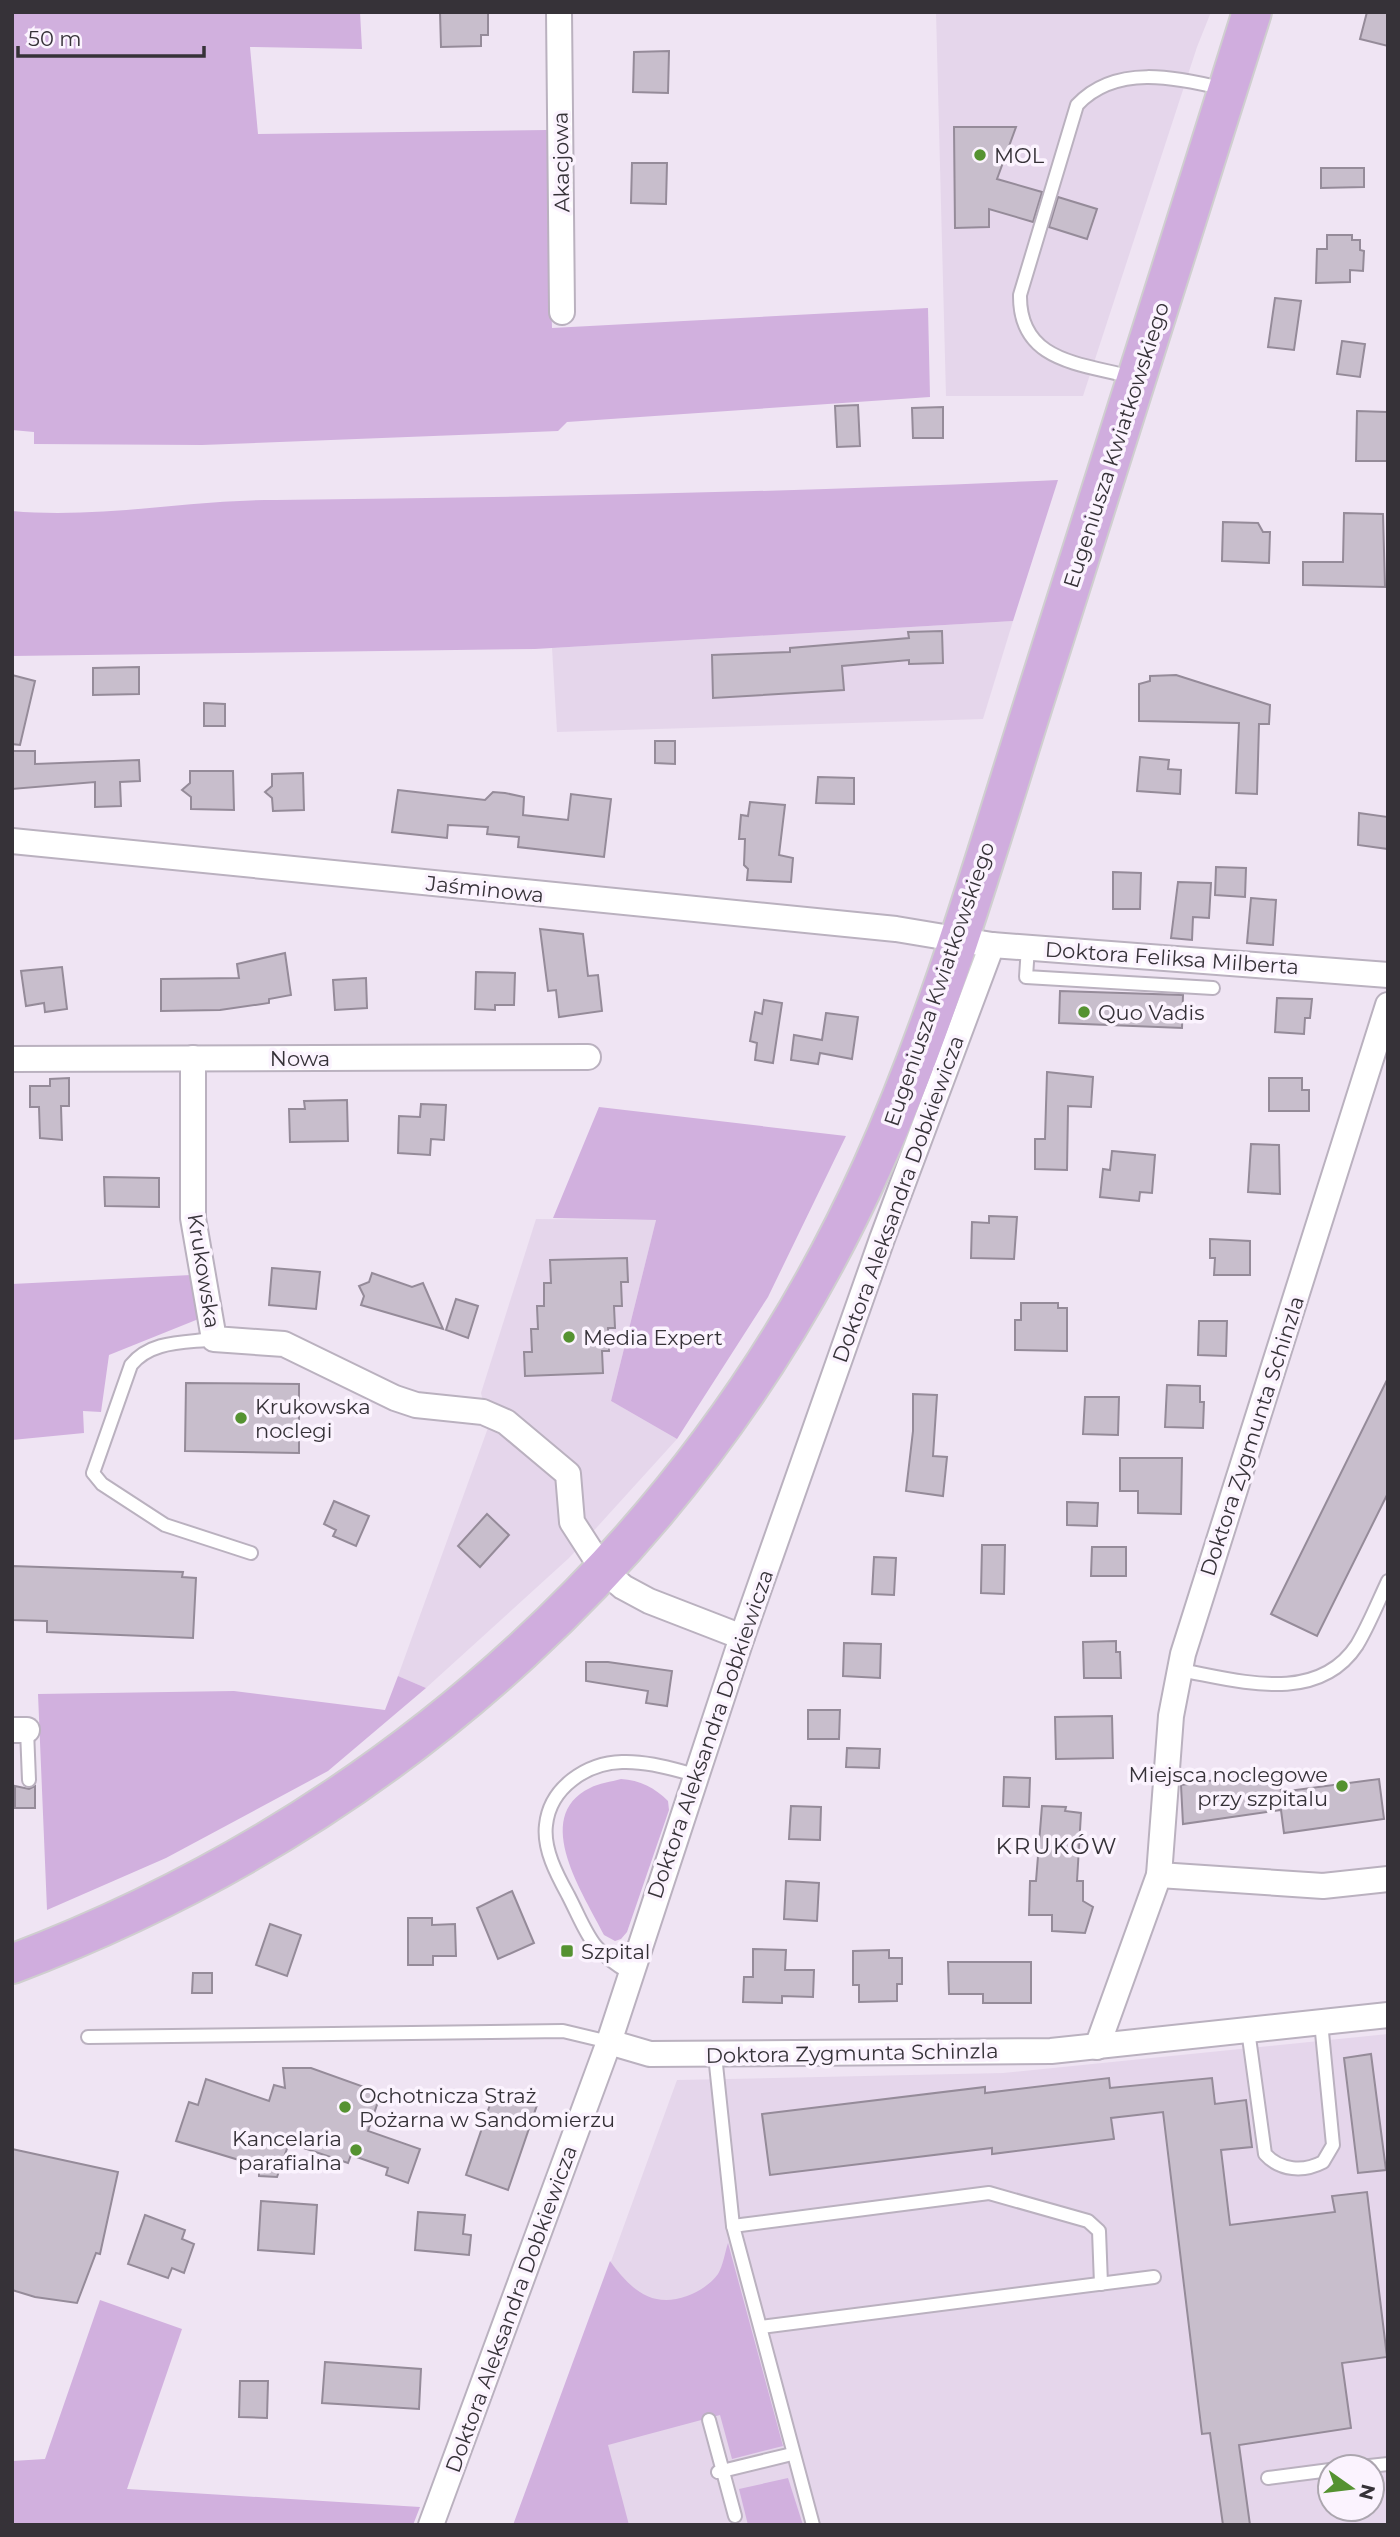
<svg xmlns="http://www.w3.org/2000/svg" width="1400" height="2537" viewBox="0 0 1400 2537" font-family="Montserrat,sans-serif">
<rect width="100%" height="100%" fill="#efe4f3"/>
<g fill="#e5d6eb" fill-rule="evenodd">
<path d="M936 12H1211L1197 47 1083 396H946Z"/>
<path d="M1013 621 983 719 557 732 552 648Z"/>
<path d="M536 1219 656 1220 611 1401 677 1439 569 1558 426 1688 398 1676 489 1425 481 1393Z"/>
<path d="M1388 2034V2525H515L677 2080 1003 2073ZM1330 2467H1372V2509H1330Z"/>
</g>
<g fill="#d1b0de">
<path d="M12 12H360L362 49 250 47 258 134 547 130 552 328 928 308 930 397 567 422 558 431 202 445 34 444V432L12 430Z"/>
<path d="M1058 480 1013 621 535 649 12 656V511C99 519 188 500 276 500 537 497 797 492 1058 480Z"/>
<path d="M599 1107 846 1136 768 1297 677 1439 611 1401 656 1220 553 1218Z"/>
<path d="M191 1275 201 1318 109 1355 101 1412 83 1411 84 1433 12 1440V1284Z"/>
<path d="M398 1676 426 1688 328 1771 166 1858 47 1910 38 1694 234 1691 385 1710Z"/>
<path d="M621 1779C640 1780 655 1788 668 1801L669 1810 627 1932 621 1939 615 1941 604 1935C585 1896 530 1817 590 1788 599 1783 611 1782 621 1779Z"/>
<path d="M728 2243 783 2446 732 2459 720 2415 608 2445 629 2525H513L610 2261C630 2289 652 2309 687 2296 697 2293 711 2284 718 2274 723 2266 725 2252 728 2243Z"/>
<path d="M100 2300 182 2329 127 2489 420 2507 413 2525H12V2461L45 2459Z"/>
<path d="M788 2478 803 2525H748L739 2489Z"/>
</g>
<g fill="#c8becc" stroke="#958b99" stroke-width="2">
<path d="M440 12H488V35H481V46L441 47Z"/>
<path d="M1367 12H1388V46L1360 39Z"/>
<path d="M669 51 668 93 633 92 634 52Z"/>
<path d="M954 127H1016L997 179 1042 192 1033 222 989 209V227L955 228Z"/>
<path d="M632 163H667L666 204 631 203Z"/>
<path d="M1321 168H1364V187L1321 188Z"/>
<path d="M1058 197 1097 209 1087 239 1049 227Z"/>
<path d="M1327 235H1352V240H1360V250L1364 251 1363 271 1350 270V282L1316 283 1317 249H1327Z"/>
<path d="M1275 298 1301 301 1294 350 1268 347Z"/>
<path d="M1342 341 1365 344 1360 377 1337 374Z"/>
<path d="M858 405 860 446 837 447 835 406Z"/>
<path d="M943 407V438H913L912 408Z"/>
<path d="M1357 411 1387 412V461H1356Z"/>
<path d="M1344 513 1383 514 1385 587 1303 585V562H1343Z"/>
<path d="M1223 522 1258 523 1263 532H1270L1269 563 1222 561Z"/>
<path d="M942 631 943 663 909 664V660L842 666 844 690 713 698 712 655 790 652V648L909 638 908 632Z"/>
<path d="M139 667V694L93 695V668Z"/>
<path d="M12 675 35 681 20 745 12 744Z"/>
<path d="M1176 675 1270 705 1269 724H1259L1257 794 1236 793 1239 723 1139 721V684L1150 681V676Z"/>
<path d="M204 703 225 704V726H204Z"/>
<path d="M655 741H675V764L655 763Z"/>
<path d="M12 751H35V764L139 760 140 781 120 782 121 806 95 807V782L12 789Z"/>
<path d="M1140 757 1169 760 1168 769 1181 770 1180 794 1137 791Z"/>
<path d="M190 771H233L234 810 191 809V797L182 790 190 783Z"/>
<path d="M303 773 304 810 273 811 272 798 265 792 272 786V774Z"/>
<path d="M818 777 854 778V804L816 803Z"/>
<path d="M398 790 485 800 493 792 505 793 524 797 523 815 568 820 571 794 611 799 604 857 518 847 519 837 487 834 488 827 448 825 447 838 392 832Z"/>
<path d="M750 802 785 805 779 855 793 858 791 882 747 880 748 869 744 865 745 839H739L741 815 748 816Z"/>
<path d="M1359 813 1388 817V849L1358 845Z"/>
<path d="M1216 867 1246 868 1245 897 1215 895Z"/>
<path d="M1113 872 1141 873 1140 909H1113Z"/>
<path d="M1178 882 1211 883 1209 918 1193 917 1192 940 1171 938Z"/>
<path d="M1251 898 1276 900 1273 945 1247 943Z"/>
<path d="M540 929 583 934 588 976 598 975 602 1011 559 1017 556 990 548 991Z"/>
<path d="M285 953 291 995 269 999V1003L220 1010 161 1011V979L239 978 237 964Z"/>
<path d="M62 967 67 1009 45 1012 44 1003 26 1006 21 971Z"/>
<path d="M476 972 515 973 514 1005H495V1010L475 1009Z"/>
<path d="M366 978 367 1008 335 1010 333 980Z"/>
<path d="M1060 991 1183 995 1182 1028 1059 1023Z"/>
<path d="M1277 998 1312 999 1310 1018H1305L1304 1034 1275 1032Z"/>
<path d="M764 1000 782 1003 773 1063 755 1060 757 1043 750 1041 755 1012 762 1014Z"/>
<path d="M826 1013 858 1017 852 1059 820 1053 818 1064 791 1060 794 1035 822 1040Z"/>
<path d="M1047 1072 1093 1077 1091 1107 1068 1106 1067 1170 1035 1169V1139H1045Z"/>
<path d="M69 1078V1106H61L62 1140 40 1138 39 1107H30V1086H50V1079Z"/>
<path d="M1269 1078H1302V1090H1309V1111H1269Z"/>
<path d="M347 1100 348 1141 290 1142 289 1109H305L304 1101Z"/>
<path d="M421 1104 446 1105 444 1140 431 1139 430 1155 398 1153 399 1116 420 1117Z"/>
<path d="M1251 1144 1279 1145 1280 1194 1248 1192Z"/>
<path d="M1112 1151 1155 1155 1152 1193 1140 1192 1139 1201 1100 1197 1103 1169 1110 1170Z"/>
<path d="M104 1177 159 1178V1207L105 1206Z"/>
<path d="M989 1216 1017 1217 1014 1259 971 1258 972 1222 989 1223Z"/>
<path d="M1210 1239 1250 1241V1275H1214L1215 1258H1210Z"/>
<path d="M627 1258 628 1282H621L622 1306H614L615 1328H608L609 1351H602L603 1373 525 1376 524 1352H532L531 1329H538L537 1306H544V1283H551L550 1260Z"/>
<path d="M272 1268 320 1272 316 1309 269 1305Z"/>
<path d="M372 1273 412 1287 423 1283 443 1329 361 1305 364 1296 359 1286 369 1282Z"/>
<path d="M456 1299 478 1306 468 1338 446 1330Z"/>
<path d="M1021 1303H1058V1308H1067V1351L1015 1350V1320H1021Z"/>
<path d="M1199 1321H1227L1226 1356 1198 1355Z"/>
<path d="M1388 1378V1493L1317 1636 1271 1614Z"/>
<path d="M186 1383 299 1384V1453L185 1451Z"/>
<path d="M1167 1385 1200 1386V1402H1204L1203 1428 1165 1427Z"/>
<path d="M913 1394 937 1395 933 1456 947 1457 943 1496 906 1491 913 1431Z"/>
<path d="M1085 1397H1119L1118 1435 1083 1434Z"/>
<path d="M1120 1458H1182L1181 1514 1138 1513V1491H1120Z"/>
<path d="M334 1501 369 1516 356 1546 333 1536 336 1530 324 1524Z"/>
<path d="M1067 1502 1098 1503 1097 1526 1067 1525Z"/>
<path d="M487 1514 509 1535 480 1567 458 1546Z"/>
<path d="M982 1545H1005L1004 1594 981 1593Z"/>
<path d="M1092 1547H1126V1576H1091Z"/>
<path d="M874 1557 896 1558 894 1595 872 1594Z"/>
<path d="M12 1566 183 1572 182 1577 196 1578 193 1638 47 1632V1621L12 1620Z"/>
<path d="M1116 1641V1652H1120L1121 1678H1084L1083 1642Z"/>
<path d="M844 1643 881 1644 880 1678 843 1676Z"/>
<path d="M586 1662H608L672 1671 667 1706 646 1703 648 1691 586 1681Z"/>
<path d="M808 1710H840L839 1739H808Z"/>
<path d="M1112 1716 1113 1758 1056 1759 1055 1717Z"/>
<path d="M847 1748 880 1749 879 1768 846 1767Z"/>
<path d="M1278 1771 1281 1792 1379 1779 1384 1819 1284 1833 1281 1810 1183 1824 1181 1785Z"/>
<path d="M1004 1777 1030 1778 1029 1807 1003 1806Z"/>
<path d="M15 1786 29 1789 35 1786V1808H15Z"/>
<path d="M791 1806 821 1807 820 1840 789 1839Z"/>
<path d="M1042 1806 1066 1807 1065 1811 1081 1813 1077 1881H1083V1901L1093 1907 1085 1933 1052 1931V1915H1029L1030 1881H1036Z"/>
<path d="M786 1881 819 1883 817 1921 784 1919Z"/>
<path d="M512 1891 534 1943 498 1959 477 1908Z"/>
<path d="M408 1918H432V1925L455 1924 456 1956H433V1965H408Z"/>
<path d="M270 1924 301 1935 287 1976 256 1965Z"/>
<path d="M753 1949 786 1950 785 1970H814L813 1997 782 1996V2003L743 2002 744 1977H753Z"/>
<path d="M889 1950V1958H902V1984H897V2001L859 2002V1985H853V1951Z"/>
<path d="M948 1962H1031V2003H983V1994H949Z"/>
<path d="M193 1973H212V1993H192Z"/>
<path d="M1371 2054 1386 2170 1358 2173 1344 2058Z"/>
<path d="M283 2068H311L381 2093 368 2131 420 2149 408 2183 386 2175 388 2168 351 2155 348 2163 289 2143 277 2177 259 2176V2166L176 2141 189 2102 198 2105 206 2079 269 2101 274 2085 285 2088Z"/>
<path d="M1109 2078 1110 2088 1212 2078 1215 2104 1246 2100 1252 2147 1221 2150 1230 2225 1335 2212 1332 2196 1367 2192 1387 2357 1342 2363 1351 2428 1239 2445 1250 2525H1223L1210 2433 1202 2434 1163 2112 1111 2118 1114 2139 992 2154V2148L770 2175 762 2114 985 2087V2093Z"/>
<path d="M495 2090 537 2105 508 2190 466 2175Z"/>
<path d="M12 2149 118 2172 100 2254 96 2253 77 2303 35 2297 12 2290Z"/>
<path d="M261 2201 317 2205 314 2254 258 2250Z"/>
<path d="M418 2212 465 2215 463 2234 471 2235 469 2255 415 2250Z"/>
<path d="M145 2215 185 2230 182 2239 194 2244 184 2273 172 2268 168 2278 128 2264Z"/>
<path d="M325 2362 421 2369 419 2409 322 2403Z"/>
<path d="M240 2381H268L267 2418 239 2417Z"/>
</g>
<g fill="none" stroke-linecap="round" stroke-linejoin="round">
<defs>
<g id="service">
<path d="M1131 377C1080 363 1019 362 1020 295L1077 105C1115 64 1176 77 1224 89"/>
<path d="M1028 947 1026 977 1213 988"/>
<path d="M214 1339C185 1343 151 1340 131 1365L93 1473 102 1484 165 1525 251 1553"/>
<path d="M1180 1670C1237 1680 1317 1706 1357 1645 1369 1625 1378 1602 1388 1581"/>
<path d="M27 1730 29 1780"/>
<path d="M630 1973C589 1949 589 1936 568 1895 557 1875 543 1849 546 1825 550 1787 587 1763 622 1762 647 1761 672 1769 696 1775"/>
<path d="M1248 2030 1265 2154C1280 2171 1304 2172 1323 2162L1333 2145 1321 2022"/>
<path d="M88 2037 563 2031 609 2042"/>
<path d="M715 2055 733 2226 989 2193 1088 2221 1099 2231 1101 2284"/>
<path d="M733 2226 813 2525"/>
<path d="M761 2327 1154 2277"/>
<path d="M709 2420 735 2516"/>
<path d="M1360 2467 1388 2464"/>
<path d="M718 2472 792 2454"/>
<path d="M1268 2478 1330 2470"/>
</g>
<g id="minor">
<path d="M559 12 562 312"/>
<path d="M12 841 896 929 992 945 1388 975"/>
<path d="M193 1058V1218L214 1339 284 1344 395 1398 416 1405 483 1412 506 1422 568 1474 572 1522 603 1570 623 1587 649 1601 742 1637"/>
<path d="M12 1059 588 1057"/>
<path d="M12 1730H27"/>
<path d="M1159 1875 1323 1886 1388 1879"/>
<path d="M609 2042 650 2054 1051 2051 1388 2015"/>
<path d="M1097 2047 1159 1875 1171 1716 1183 1654 1388 1005"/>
<path d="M431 2525 609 2042 742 1637 882 1239 992 945"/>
</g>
<path id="primary" d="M12 1964C394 1819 703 1540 872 1167 940 1016 986 854 1036 696 1109 469 1180 240 1252 12"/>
</defs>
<use href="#service" stroke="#bab1bf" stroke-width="16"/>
<use href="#minor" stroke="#bab1bf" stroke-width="28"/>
<use href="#primary" stroke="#cfcecf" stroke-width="42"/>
<use href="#service" stroke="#fff" stroke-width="12"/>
<use href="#minor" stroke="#fff" stroke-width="24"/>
<use href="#primary" stroke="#d0adde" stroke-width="38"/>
</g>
<g fill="#559231" stroke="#fbf3fe" stroke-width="2.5">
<circle cx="980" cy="155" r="7"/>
<circle cx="1084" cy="1012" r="7"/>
<circle cx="569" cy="1337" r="7"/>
<circle cx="241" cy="1418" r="7"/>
<circle cx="1342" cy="1786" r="7"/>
<rect x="560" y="1944" width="14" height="14" rx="3.5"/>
<circle cx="345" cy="2107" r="7"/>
<circle cx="356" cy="2150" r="7"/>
</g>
<g text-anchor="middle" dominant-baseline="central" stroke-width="7" stroke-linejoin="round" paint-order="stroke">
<g font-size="21" fill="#363238" stroke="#fbf3fe" text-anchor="start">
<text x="994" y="155">MOL</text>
<text x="1098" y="1012">Quo Vadis</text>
<text x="583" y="1337">Media Expert</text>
<text x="255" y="1406">Krukowska<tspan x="255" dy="24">noclegi</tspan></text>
<text x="1328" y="1774" text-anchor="end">Miejsca noclegowe<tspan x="1328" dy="24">przy szpitalu</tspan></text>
<text x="581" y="1951">Szpital</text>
<text x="359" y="2095">Ochotnicza Straż<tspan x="359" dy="24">Pożarna w Sandomierzu</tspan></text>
<text x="342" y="2138" text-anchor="end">Kancelaria<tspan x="342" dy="24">parafialna</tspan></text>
</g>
<g font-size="21" fill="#363238" stroke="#fbf3fe">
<text transform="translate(561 162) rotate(-91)">Akacjowa</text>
<text transform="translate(1116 445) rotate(-72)">Eugeniusza Kwiatkowskiego</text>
<text transform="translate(485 889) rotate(6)">Jaśminowa</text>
<text transform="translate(1172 958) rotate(4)">Doktora Feliksa Milberta</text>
<text transform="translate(939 984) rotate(-71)">Eugeniusza Kwiatkowskiego</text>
<text x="300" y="1058">Nowa</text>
<text transform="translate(898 1199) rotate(-70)">Doktora Aleksandra Dobkiewicza</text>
<text transform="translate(204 1271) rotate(81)">Krukowska</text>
<text transform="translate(1252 1436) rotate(-72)">Doktora Zygmunta Schinzla</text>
<text transform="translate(710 1734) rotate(-71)">Doktora Aleksandra Dobkiewicza</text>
<text transform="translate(852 2053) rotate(-1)">Doktora Zygmunta Schinzla</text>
<text transform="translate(511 2309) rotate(-70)">Doktora Aleksandra Dobkiewicza</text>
</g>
<g font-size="23" letter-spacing="2" fill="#363238" stroke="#fbf3fe">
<text x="1057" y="1846">KRUKÓW</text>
</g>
</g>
<rect width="1400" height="2537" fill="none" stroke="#363238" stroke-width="28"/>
<g transform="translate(1351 2488) rotate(104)"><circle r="33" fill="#fbf3fe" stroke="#aca6af" stroke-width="2"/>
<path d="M0-5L12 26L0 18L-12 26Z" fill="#559231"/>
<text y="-10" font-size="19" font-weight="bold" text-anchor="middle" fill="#363238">N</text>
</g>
<path d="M18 46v10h186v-10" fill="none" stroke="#363238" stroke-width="3.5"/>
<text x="28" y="46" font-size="21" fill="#363238" stroke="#fbf3fe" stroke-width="5" paint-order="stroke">50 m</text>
</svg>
